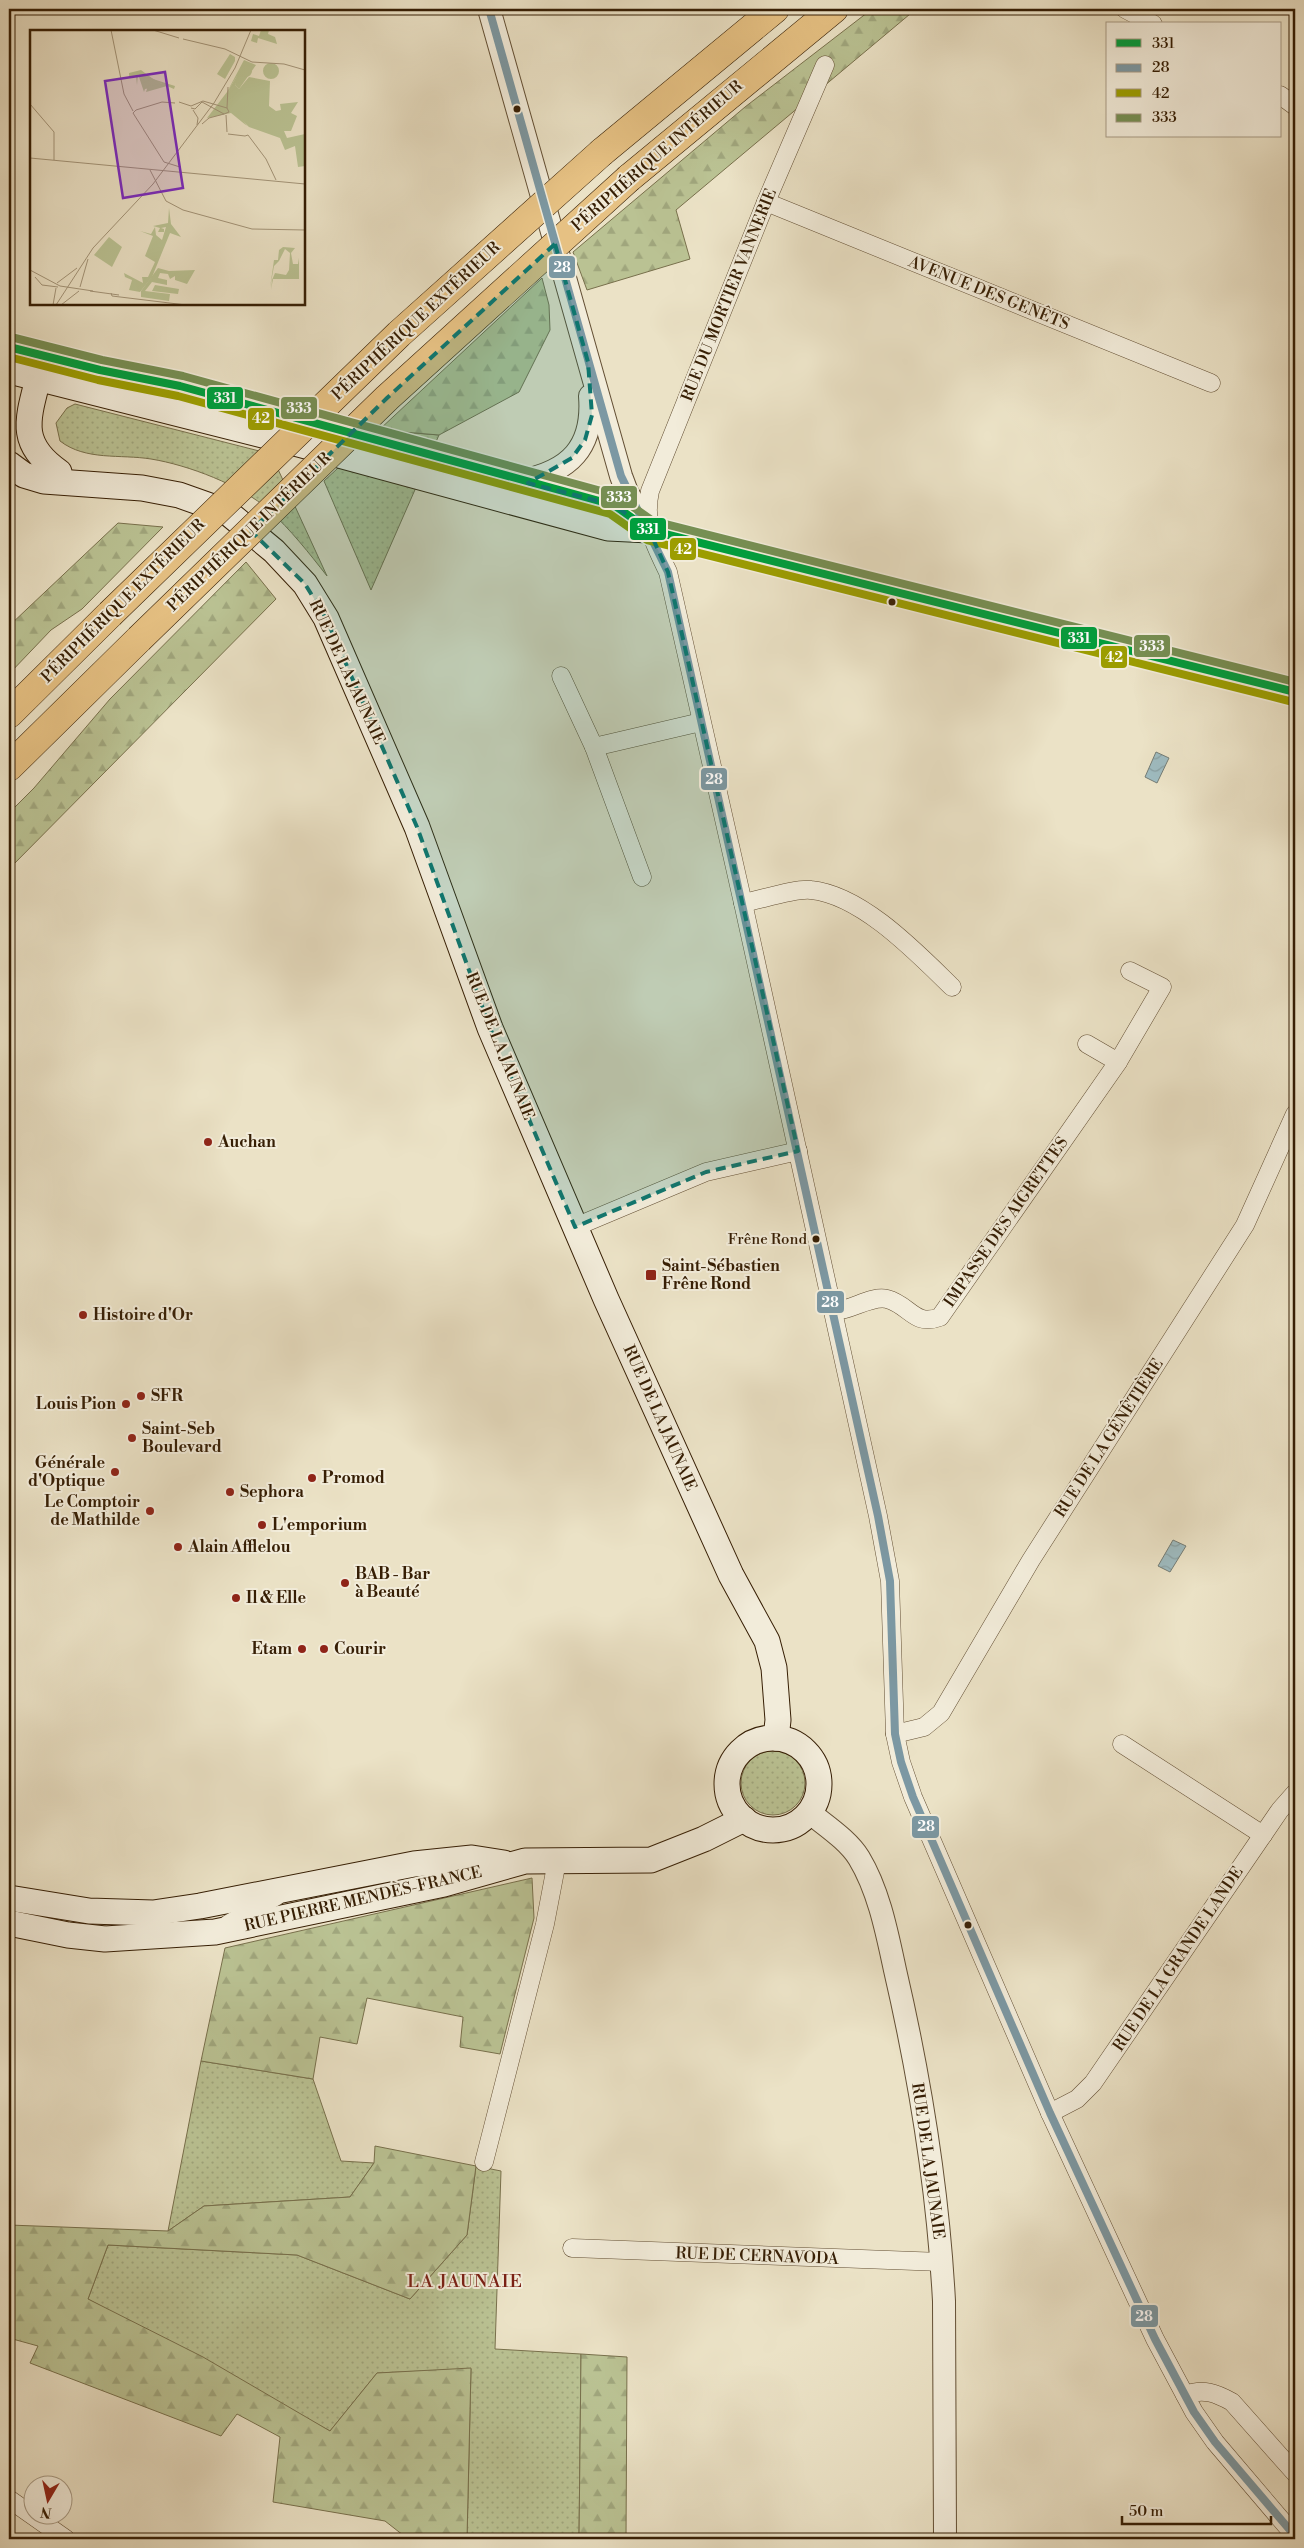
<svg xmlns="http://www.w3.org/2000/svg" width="1304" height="2548" viewBox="0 0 1304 2548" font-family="'Libre Bodoni',serif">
<defs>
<pattern id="grass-dots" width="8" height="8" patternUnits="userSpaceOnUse" patternTransform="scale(1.25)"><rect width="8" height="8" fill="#bac293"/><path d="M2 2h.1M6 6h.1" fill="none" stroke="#a0a67d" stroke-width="1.8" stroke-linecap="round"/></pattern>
<pattern id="forest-firs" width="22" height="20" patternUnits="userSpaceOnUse" patternTransform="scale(1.25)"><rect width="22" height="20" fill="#bac293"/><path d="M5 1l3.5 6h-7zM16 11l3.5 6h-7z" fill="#a0a67d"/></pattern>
<pattern id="water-waves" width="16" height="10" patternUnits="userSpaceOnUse" patternTransform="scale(1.25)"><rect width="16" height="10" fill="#9ebbc0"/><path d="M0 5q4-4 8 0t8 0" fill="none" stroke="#89a0a3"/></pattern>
</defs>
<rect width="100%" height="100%" fill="#ebe2c6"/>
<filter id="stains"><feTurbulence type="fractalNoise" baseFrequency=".004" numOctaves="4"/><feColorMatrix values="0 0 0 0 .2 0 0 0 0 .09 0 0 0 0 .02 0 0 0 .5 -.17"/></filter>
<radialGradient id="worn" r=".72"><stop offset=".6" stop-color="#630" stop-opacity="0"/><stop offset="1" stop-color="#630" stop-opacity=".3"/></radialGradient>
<g fill="url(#grass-dots)" stroke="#78704c">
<path d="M75 404 271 454 327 576C309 553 291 530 269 510 241 485 188 465 151 459 120 454 86 461 60 441L56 423 67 408Z"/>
<path d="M379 430 439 435 371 590 324 481Z"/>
<circle cx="773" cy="1783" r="32"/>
<path d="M201 2061 313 2079 341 2161 374 2163 350 2197 204 2206 168 2231Z"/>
<path d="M476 2166 501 2171 495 2349 581 2354 579 2539H467L471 2369 377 2373 330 2431 88 2299 108 2245 297 2255 410 2299 467 2235Z"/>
</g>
<g fill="url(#forest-firs)" stroke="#78704c">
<path d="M872 9H916L676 210 690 259 587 290 573 252 745 107Z"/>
<path d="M542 278 549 305 550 330 519 392 439 435 379 430Z"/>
<path d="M118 523 163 527 82 609 51 630 9 674V626Z"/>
<path d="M246 562 276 599 9 869V813L34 788 110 699Z"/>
<path d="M532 1878 534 1918 500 2054 460 2047 463 2017 367 1998 357 2044 320 2037 313 2079 201 2061 225 1948Z"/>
<path d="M375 2146 476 2166 467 2235 410 2299 297 2255 108 2245 88 2299 203 2357 330 2431 377 2373 471 2368 467 2539H408L385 2521 273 2502 280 2437 237 2414 221 2436 30 2363 38 2346 9 2338V2290L14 2271 9 2270V2225L168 2231 204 2206 350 2197 374 2163Z"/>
<path d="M581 2354 627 2357 626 2539H579Z"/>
</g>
<g fill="url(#water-waves)" stroke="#747c75">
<path d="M1156 752 1169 758 1157 783 1145 777Z"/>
<path d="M1173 1540 1186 1546 1170 1572 1158 1566Z"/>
</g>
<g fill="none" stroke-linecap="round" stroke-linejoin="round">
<defs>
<g id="minor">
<path d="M1125 9 1153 24"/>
<path d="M825 65 766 202 650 491C643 524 654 543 668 572L743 903 878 1516 890 1581 895 1734 901 1762 913 1797 1050 2113 1155 2339 1194 2412 1215 2442 1295 2536"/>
<path d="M1280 95 1295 106"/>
<path d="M766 202 1211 383"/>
<path d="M561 676 594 747 701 722"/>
<path d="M594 747 642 877"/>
<path d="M743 903C760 900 796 888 811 890 862 895 917 953 952 987"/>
<path d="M1118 1062 1162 987 1130 971"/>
<path d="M575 1227 706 1172 798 1151"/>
<path d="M834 1311C851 1311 871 1295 887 1299 910 1305 914 1327 940 1317L1118 1062 1087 1044"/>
<path d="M895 1734 924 1727 941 1713 1031 1560 1245 1225 1295 1114"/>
<path d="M1122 1744 1263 1835"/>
<path d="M228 1924 277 1896"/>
<path d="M1050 2113 1077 2099 1093 2083 1280 1810 1295 1793"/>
<path d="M484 2162 545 1924 557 1861"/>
<path d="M572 2248 942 2262"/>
<path d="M1185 2395C1203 2388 1216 2393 1232 2402L1295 2473"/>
<path d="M9 2499 66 2539"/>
</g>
<g id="tertiary">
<path d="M489 9 621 476 627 492 648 529"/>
<path d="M520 481C570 472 594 447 590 396"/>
<path d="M809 1812C826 1826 848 1840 859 1858 879 1891 887 1933 895 1970 920 2078 938 2190 944 2301L945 2539"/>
</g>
<g id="secondary">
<path d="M9 347 100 370 180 386 283 413 520 481 614 505 649 530"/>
<path d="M9 371 298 444 608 528 649 530 1295 692"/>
<path d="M38 379C27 421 19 444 59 472"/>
<path d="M9 464 24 475 44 481 142 488 179 495 227 512 274 551 305 584 326 618 417 827 490 1028 606 1299 731 1575 767 1641 774 1668 778 1720 776 1738"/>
<circle cx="773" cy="1784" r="46"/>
<path d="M9 1898 89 1911 153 1913 200 1906 414 1864 472 1858 504 1863"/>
<path d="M9 1923 68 1935 105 1939 215 1932 444 1884 525 1861 651 1860 704 1839 744 1819"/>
</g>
<g id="trunk">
<path d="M602 152 775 9"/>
<path d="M629 178 834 9"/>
<path d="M9 714 110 614"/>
<path d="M9 767 139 639"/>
</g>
</defs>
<use href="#minor" stroke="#634f34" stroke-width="19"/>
<use href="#tertiary" stroke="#634f34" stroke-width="24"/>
<use href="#secondary" stroke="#361e04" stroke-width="27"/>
<use href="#trunk" stroke="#361e04" stroke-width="29"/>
<use href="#minor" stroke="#f2ecda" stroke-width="18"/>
<use href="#tertiary" stroke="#f2ecda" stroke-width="22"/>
<use href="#secondary" stroke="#f2ecda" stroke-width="25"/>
<use href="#trunk" stroke="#e6c183" stroke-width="28"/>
<defs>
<g id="trunk-bridge">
<path d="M110 614 399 334 602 152"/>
<path d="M139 639 387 398 629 178"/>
</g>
</defs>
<use href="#trunk-bridge" stroke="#361e04" stroke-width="29" stroke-linecap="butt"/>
<use href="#trunk-bridge" stroke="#e6c183" stroke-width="28"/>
<defs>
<path id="bus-1" d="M9 347 100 370 180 386 614 505 649 530 1295 692"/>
<path id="bus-2" d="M489 9 621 476 668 572 878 1516 890 1581 895 1734 901 1762 913 1797 1050 2113 1155 2339 1194 2412 1215 2442 1295 2536"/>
<path id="bus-3" d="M9 357 98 380 178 396 610 514 647 540 1293 702"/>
<path id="bus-4" d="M11 337 102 360 183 376 616 495 653 521 1295 682"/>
</defs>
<use href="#bus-1" stroke="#f2ecda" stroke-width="11"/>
<use href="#bus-2" stroke="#f2ecda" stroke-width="11"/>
<use href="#bus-3" stroke="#f2ecda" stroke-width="11"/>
<use href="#bus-4" stroke="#f2ecda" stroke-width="11"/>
<use href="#bus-1" stroke="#009e3d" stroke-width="8"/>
<use href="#bus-2" stroke="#7c98a3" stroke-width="8"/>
<use href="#bus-3" stroke="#9c9d01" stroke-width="8"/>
<use href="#bus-4" stroke="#768f53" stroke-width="8"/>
</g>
<path fill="#0f766e" fill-opacity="0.2" stroke="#0f766e" stroke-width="4" stroke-dasharray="10 6" stroke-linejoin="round" d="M555 244 588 362 592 415 585 440 572 458 528 483 614 505 649 530 668 572 798 1151 706 1172 575 1227 490 1028 417 827 326 618 305 584 251 531 387 398Z"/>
<g fill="#361e04" stroke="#f2ecda" stroke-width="2">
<circle cx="517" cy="109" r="4.5"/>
<circle cx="892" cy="602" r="4.5"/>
<circle cx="816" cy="1239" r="4.5"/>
<circle cx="968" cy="1925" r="4.5"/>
</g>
<g fill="#8f2418" stroke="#f2ecda" stroke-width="2">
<circle cx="208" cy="1142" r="5"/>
<rect x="645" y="1269" width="12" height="12" rx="2.5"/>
<circle cx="83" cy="1315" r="5"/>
<circle cx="141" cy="1396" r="5"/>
<circle cx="126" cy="1404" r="5"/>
<circle cx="132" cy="1438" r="5"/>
<circle cx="115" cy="1472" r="5"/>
<circle cx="312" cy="1478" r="5"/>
<circle cx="230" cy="1492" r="5"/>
<circle cx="150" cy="1511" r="5"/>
<circle cx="262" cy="1525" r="5"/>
<circle cx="178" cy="1547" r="5"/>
<circle cx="345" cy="1583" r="5"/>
<circle cx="236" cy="1598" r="5"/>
<circle cx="302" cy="1649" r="5"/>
<circle cx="324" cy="1649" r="5"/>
</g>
<g text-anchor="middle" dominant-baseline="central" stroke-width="4" stroke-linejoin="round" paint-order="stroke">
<g font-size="15" fill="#361e04" stroke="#f2ecda" text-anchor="end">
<text x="807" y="1239">Frêne Rond</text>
</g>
<g font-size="16" fill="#361e04" stroke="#f2ecda">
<text transform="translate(657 156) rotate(-41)">PÉRIPHÉRIQUE INTÉRIEUR</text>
<text transform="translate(989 293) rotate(22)">AVENUE DES GENÊTS</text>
<text transform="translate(729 295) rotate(-68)">RUE DU MORTIER VANNERIE</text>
<text transform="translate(416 321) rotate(-43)">PÉRIPHÉRIQUE EXTÉRIEUR</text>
<text transform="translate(249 532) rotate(-44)">PÉRIPHÉRIQUE INTÉRIEUR</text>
<text transform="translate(123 601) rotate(-45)">PÉRIPHÉRIQUE EXTÉRIEUR</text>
<text transform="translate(347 672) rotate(65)">RUE DE LA JAUNAIE</text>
<text transform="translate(500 1046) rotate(68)">RUE DE LA JAUNAIE</text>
<text transform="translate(1006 1222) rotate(-55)">IMPASSE DES AIGRETTES</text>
<text transform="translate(660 1418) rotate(66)">RUE DE LA JAUNAIE</text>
<text transform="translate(1109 1438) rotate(-57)">RUE DE LA GÉNÊTIÈRE</text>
<text transform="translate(363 1899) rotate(-13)">RUE PIERRE MENDÈS-FRANCE</text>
<text transform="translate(1178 1959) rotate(-56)">RUE DE LA GRANDE LANDE</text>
<text transform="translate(928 2161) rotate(82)">RUE DE LA JAUNAIE</text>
<text transform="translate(757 2256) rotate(2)">RUE DE CERNAVODA</text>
</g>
<g font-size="16" font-weight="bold" fill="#361e04" stroke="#f2ecda" text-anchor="start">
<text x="218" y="1142">Auchan</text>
<text x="662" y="1266">Saint-Sébastien<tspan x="662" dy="18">Frêne Rond</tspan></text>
<text x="93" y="1315">Histoire d'Or</text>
<text x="151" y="1396">SFR</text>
<text x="116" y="1404" text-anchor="end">Louis Pion</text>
<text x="142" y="1429">Saint-Seb<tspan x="142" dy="18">Boulevard</tspan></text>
<text x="105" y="1463" text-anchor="end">Générale<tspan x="105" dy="18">d'Optique</tspan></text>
<text x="322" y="1478">Promod</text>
<text x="240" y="1492">Sephora</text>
<text x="140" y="1502" text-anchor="end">Le Comptoir<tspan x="140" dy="18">de Mathilde</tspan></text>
<text x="272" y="1525">L'emporium</text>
<text x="188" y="1547">Alain Afflelou</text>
<text x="355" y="1574">BAB - Bar<tspan x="355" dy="18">à Beauté</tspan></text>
<text x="246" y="1598">Il &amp; Elle</text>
<text x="292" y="1649" text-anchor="end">Etam</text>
<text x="334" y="1649">Courir</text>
</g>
<g font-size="18" letter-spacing="1" fill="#7a1f14" stroke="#f2ecda">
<text x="465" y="2281">LA JAUNAIE</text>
</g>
</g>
<g transform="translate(30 30)">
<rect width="275" height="275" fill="#ebe2c6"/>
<path d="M214 30 226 35 209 59 205 55 207 46 199 59 210 87 217 96 201 83 177 88 197 62ZM113 43 132 54V56L115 59 114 62 108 44ZM139 178 141 194 151 207 140 203 122 247 110 262 99 260 102 250 95 247 94 243 113 253 112 247H118L125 232 115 226 123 206 110 201 121 204 125 197 126 205 132 210 136 197 131 198 134 199V202H128L130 198 123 196 138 193ZM253 217 265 218 261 223 263 234H268L269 228V249H243L241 260 242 250 245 243 256 245 259 240 260 223 255 219 249 231 244 236 240 258 244 230H248L249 220ZM125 255 149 259 148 264 122 261Z" fill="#bac293"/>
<path d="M231 0H239L238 4 245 7 247 14 228 8 227 13 221 11 223 4 229 6ZM111 40 123 49 145 56 144 59 137 56 116 62 118 56 132 54 120 49 114 53 113 44H108L107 55 106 46 99 47V43ZM207 46 209 47 205 55 209 59 219 47 240 51 239 76 246 81 251 80 250 74 268 72 261 83 267 86 261 101H254L257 108 275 104V136L268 137 265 116 255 120 250 108 219 97 203 82 199 59ZM128 238 139 241 165 240 157 254 145 250V246L140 249 138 244 130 243 128 248 137 250V255L122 252 115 261 140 264 139 271 111 267V261Z" fill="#bac293"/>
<path d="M200 24 205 27V31L195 49 187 44ZM233 41a8 8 0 1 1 16 0a8 8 0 1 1-16 0ZM210 41a6 6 0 1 1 12 0a6 6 0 1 1-12 0ZM79 207 92 217 82 237 64 225Z" fill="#bac293"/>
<path fill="none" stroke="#a39478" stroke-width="1" d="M81 0 94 64 103 81M123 0 149 8M153 9 195 19 222 32 254 34 275 40M149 72 161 76 173 71 197 78 199 82 194 84 172 72 165 79 161 78M0 74 24 102V130M197 78 198 57M106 80 103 83 134 132 150 137M106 80 132 72 145 73M163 80 168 88 167 95M196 85 197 102M172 94 179 88 194 84M198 104 215 106M215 106 218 105 236 129 246 150M0 128 275 154M120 140 136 171 153 180 222 199 275 200M0 240 30 256 63 261M5 247 12 255 28 257M27 253 47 238M50 257 58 229M60 261 89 265M81 263 82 266 156 275M23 275 26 258M26 275 63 218 123 154 184 73 205 38 221 0M31 275 49 261"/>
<path fill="#7b2cbf" fill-opacity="0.15" stroke="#7b2cbf" stroke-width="2.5" d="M135 42 153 158 93 168 75 51Z"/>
<rect width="275" height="275" fill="none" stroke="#361e04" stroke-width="2.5"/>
</g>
<g stroke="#f2ecda" stroke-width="2">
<rect x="548" y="255" width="28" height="24" rx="5" fill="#7c98a3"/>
<rect x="206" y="386" width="38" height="24" rx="5" fill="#009e3d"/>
<rect x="280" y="396" width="38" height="24" rx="5" fill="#768f53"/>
<rect x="247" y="407" width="28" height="24" rx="5" fill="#9c9d01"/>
<rect x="600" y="485" width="38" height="24" rx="5" fill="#768f53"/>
<rect x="629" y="517" width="38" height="24" rx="5" fill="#009e3d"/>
<rect x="669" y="537" width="28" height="24" rx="5" fill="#9c9d01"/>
<rect x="1060" y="626" width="38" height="24" rx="5" fill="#009e3d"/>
<rect x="1133" y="634" width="38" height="24" rx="5" fill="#768f53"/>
<rect x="1100" y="645" width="28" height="24" rx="5" fill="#9c9d01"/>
<rect x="700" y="767" width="28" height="24" rx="5" fill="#7c98a3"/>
<rect x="816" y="1290" width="29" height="24" rx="5" fill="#7c98a3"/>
<rect x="911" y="1815" width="29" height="24" rx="5" fill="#7c98a3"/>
<rect x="1130" y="2304" width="29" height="24" rx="5" fill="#7c98a3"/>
</g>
<g font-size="14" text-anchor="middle" font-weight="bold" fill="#fff">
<text x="562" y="272">28</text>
<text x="225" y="403">331</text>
<text x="299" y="413">333</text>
<text x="261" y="423">42</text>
<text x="619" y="502">333</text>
<text x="648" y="534">331</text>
<text x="683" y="554">42</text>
<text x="1079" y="643">331</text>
<text x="1152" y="651">333</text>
<text x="1114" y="662">42</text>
<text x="714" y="784">28</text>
<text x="830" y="1307">28</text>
<text x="926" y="1831">28</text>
<text x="1144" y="2321">28</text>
</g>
<rect width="1304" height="2548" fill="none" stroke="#ebe2c6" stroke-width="30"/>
<rect x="10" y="10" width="1284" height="2528" fill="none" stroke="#361e04" stroke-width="2.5"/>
<rect x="15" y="15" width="1274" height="2518" fill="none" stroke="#361e04"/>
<rect x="1106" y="22" width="175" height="115" fill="#f2ecda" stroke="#a79a84"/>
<rect x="1116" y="39" width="25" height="8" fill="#009e3d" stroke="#a79a84"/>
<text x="1152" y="48" font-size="15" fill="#361e04">331</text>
<rect x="1116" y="64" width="25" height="8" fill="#7c98a3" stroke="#a79a84"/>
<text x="1152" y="72" font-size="15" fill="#361e04">28</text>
<rect x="1116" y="89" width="25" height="8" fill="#9c9d01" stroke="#a79a84"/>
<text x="1152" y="98" font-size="15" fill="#361e04">42</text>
<rect x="1116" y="114" width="25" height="8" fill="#768f53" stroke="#a79a84"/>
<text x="1152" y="122" font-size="15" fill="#361e04">333</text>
<g transform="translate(48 2500) rotate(189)"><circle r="24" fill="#f2ecda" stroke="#a79a84"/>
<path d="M0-4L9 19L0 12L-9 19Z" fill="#8f2418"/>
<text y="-8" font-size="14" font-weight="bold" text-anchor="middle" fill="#361e04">N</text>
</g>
<path d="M1122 2516v8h149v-8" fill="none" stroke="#361e04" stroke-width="2.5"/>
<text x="1129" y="2516" font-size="15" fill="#361e04" stroke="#f2ecda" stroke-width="4" paint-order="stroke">50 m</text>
<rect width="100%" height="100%" filter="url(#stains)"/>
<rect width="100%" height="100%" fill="url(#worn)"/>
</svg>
